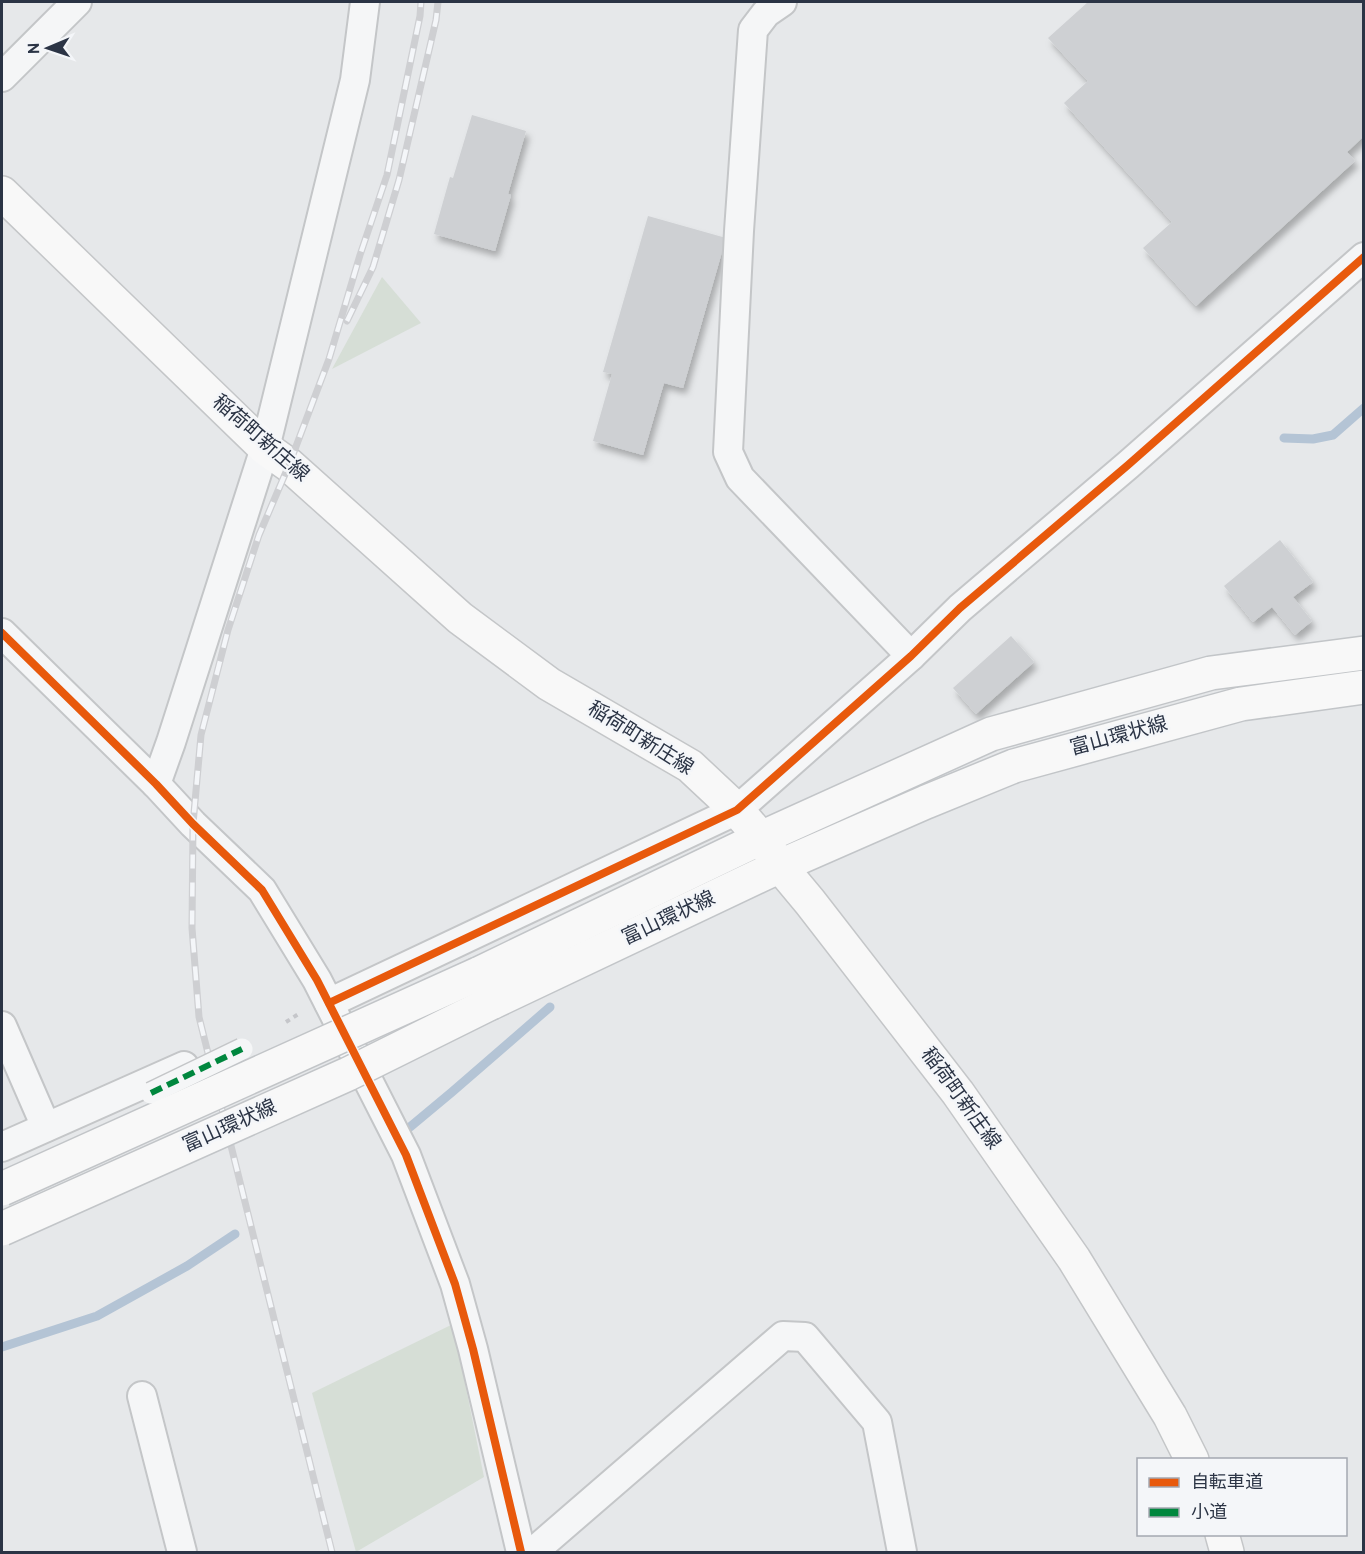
<svg xmlns="http://www.w3.org/2000/svg" width="1365" height="1554" viewBox="0 0 1365 1554" font-family="Overpass,'Noto Sans JP',sans-serif">
<defs>
<filter id="shadow"><feDropShadow dx="3.5" dy="6" stdDeviation="3" flood-color="#0004"/></filter>
</defs>
<rect width="100%" height="100%" fill="#e6e8ea"/>
<g fill="#d6ded6">
<path d="M382 277 421 323 332 369Z"/>
<path d="M453 1324 484 1477 356 1552 312 1393Z"/>
</g>
<g fill="none" stroke-linecap="round" stroke-linejoin="round">
<g stroke="#b4c4d5" stroke-width="9">
<path d="M1284 438 1313 439 1333 435 1364 408"/>
<path d="M410 1127 452 1092 550 1007"/>
<path d="M2 1347 97 1316 187 1266 235 1234"/>
</g>
</g>
<g fill="#ced0d3" filter="url(#shadow)">
<path d="M1088 2H1364V136L1347 152 1355 161 1196 306 1143 248 1172 222 1064 103 1088 81 1048 38Z"/>
<path d="M472 115 526 131 508 194 511 195 495 251 434 234 450 177 453 178Z"/>
<path d="M648 216 726 238 683 388 664 383 643 455 593 441 612 374 603 372Z"/>
<path d="M1280 540 1313 582 1293 597 1312 621 1295 635 1272 607 1253 622 1224 586Z"/>
<path d="M1011 636 1034 662 976 714 953 688Z"/>
</g>
<g fill="none" stroke-linecap="round" stroke-linejoin="round">
<defs>
<g id="minor">
<path d="M782 2 766 13 753 30 739 231 728 452 740 478 911 656"/>
<path d="M2 77 77 2"/>
<path d="M2 633 156 784 193 824 262 890 317 980 406 1155 455 1284 473 1349 521 1552"/>
<path d="M156 784 171 742 265 448 355 80 365 2"/>
<path d="M329 1003 737 810 911 656 960 608 1128 465 1364 257"/>
<path d="M2 1026 46 1127"/>
<path d="M2 1147 184 1066"/>
<path d="M142 1396 182 1552"/>
<path d="M533 1552 783 1336 805 1337 877 1422 902 1552"/>
</g>
<g id="secondary">
<path d="M2 193 265 448 289 465 460 618 549 684 690 766 737 810 761 838 780 866 810 902 958 1093 1074 1259 1170 1416 1192 1460"/>
<path d="M1222 1534 1227 1552"/>
</g>
<g id="primary">
<path d="M478 974 761 838 991 734 1211 673 1364 653"/>
<path d="M491 1003 780 866 926 802 1014 766 1241 704 1364 687"/>
</g>
</defs>
<use href="#minor" stroke="#c4c6c8" stroke-width="32"/>
<use href="#secondary" stroke="#c4c6c8" stroke-width="36"/>
<use href="#primary" stroke="#c2c5c8" stroke-width="36"/>
<path stroke="#c5c6ca" stroke-width="4" stroke-dasharray="4.5 4.5" stroke-linecap="butt" d="M286 1022 300 1013"/>
<use href="#minor" stroke="#f5f6f7" stroke-width="28"/>
<use href="#secondary" stroke="#f8f8f8" stroke-width="33"/>
<use href="#primary" stroke="#f8f8f8" stroke-width="33"/>
<defs>
<g id="rail">
<path d="M347 321 373 267 399 180 436 20 438 2"/>
<path d="M332 1552 199 1017 192 928 193 824 201 735 228 630 259 535 289 465 329 359 360 255 387 175 420 16 421 2"/>
</g>
</defs>
<use href="#rail" stroke="#cecfd2" stroke-width="7"/>
<use href="#rail" stroke="#f4f6f9" stroke-width="4.5" stroke-dasharray="14" stroke-linecap="butt"/>
<defs>
<path id="pedestrian-bridge" d="M151 1093 242 1049"/>
<g id="primary-bridge">
<path d="M2 1189 478 974"/>
<path d="M2 1229 348 1074 491 1003"/>
</g>
</defs>
<use href="#pedestrian-bridge" stroke="#c4c6c8" stroke-width="24" stroke-linecap="butt"/>
<use href="#primary-bridge" stroke="#c2c5c8" stroke-width="36" stroke-linecap="butt"/>
<use href="#pedestrian-bridge" stroke="#f5f6f7" stroke-width="21"/>
<use href="#primary-bridge" stroke="#f8f8f8" stroke-width="33"/>
<path stroke="#00873e" stroke-width="6" stroke-dasharray="12 6" stroke-linecap="butt" d="M151 1093 242 1049"/>
<defs>
<g id="cycleway">
<path d="M2 633 156 784 193 824 262 890 317 980 406 1155 455 1284 473 1349 521 1552"/>
<path d="M329 1003 737 810 911 656 960 608 1128 465 1364 257"/>
</g>
</defs>
<use href="#cycleway" stroke="#f4f6f9" stroke-width="11"/>
<use href="#cycleway" stroke="#e8590c" stroke-width="8"/>
</g>
<g text-anchor="middle" dominant-baseline="central" stroke-width="5" stroke-linejoin="round" paint-order="stroke">
<g font-size="20" fill="#2b3445" stroke="#f4f6f9">
<text transform="translate(260 439) rotate(41)">稲荷町新庄線</text>
<text transform="translate(1119 737) rotate(-15)">富山環状線</text>
<text transform="translate(640 739) rotate(32)">稲荷町新庄線</text>
<text transform="translate(669 919) rotate(-25)">富山環状線</text>
<text transform="translate(960 1099) rotate(54)">稲荷町新庄線</text>
<text transform="translate(230 1127) rotate(-24)">富山環状線</text>
</g>
</g>
<rect width="1365" height="1554" fill="none" stroke="#2b3445" stroke-width="6"/>
<rect x="1137" y="1458" width="210" height="78" fill="#f4f6f9" stroke="#a4a8b1" stroke-width="1.5"/>
<rect x="1149" y="1478" width="30" height="9" fill="#e8590c" stroke="#a4a8b1" stroke-width="1.5"/>
<text x="1191" y="1488" font-size="18" fill="#2b3445">自転車道</text>
<rect x="1149" y="1508" width="30" height="9" fill="#00873e" stroke="#a4a8b1" stroke-width="1.5"/>
<text x="1191" y="1518" font-size="18" fill="#2b3445">小道</text>
<g transform="translate(48 48) rotate(268)" stroke="#f4f6f9" stroke-width="4.5" paint-order="stroke">
<path d="M0-4.5L10 22L0 15L-10 22Z" fill="#2b3445"/>
<text y="-9" font-size="16" font-weight="bold" text-anchor="middle" fill="#2b3445">N</text>
</g>
</svg>
